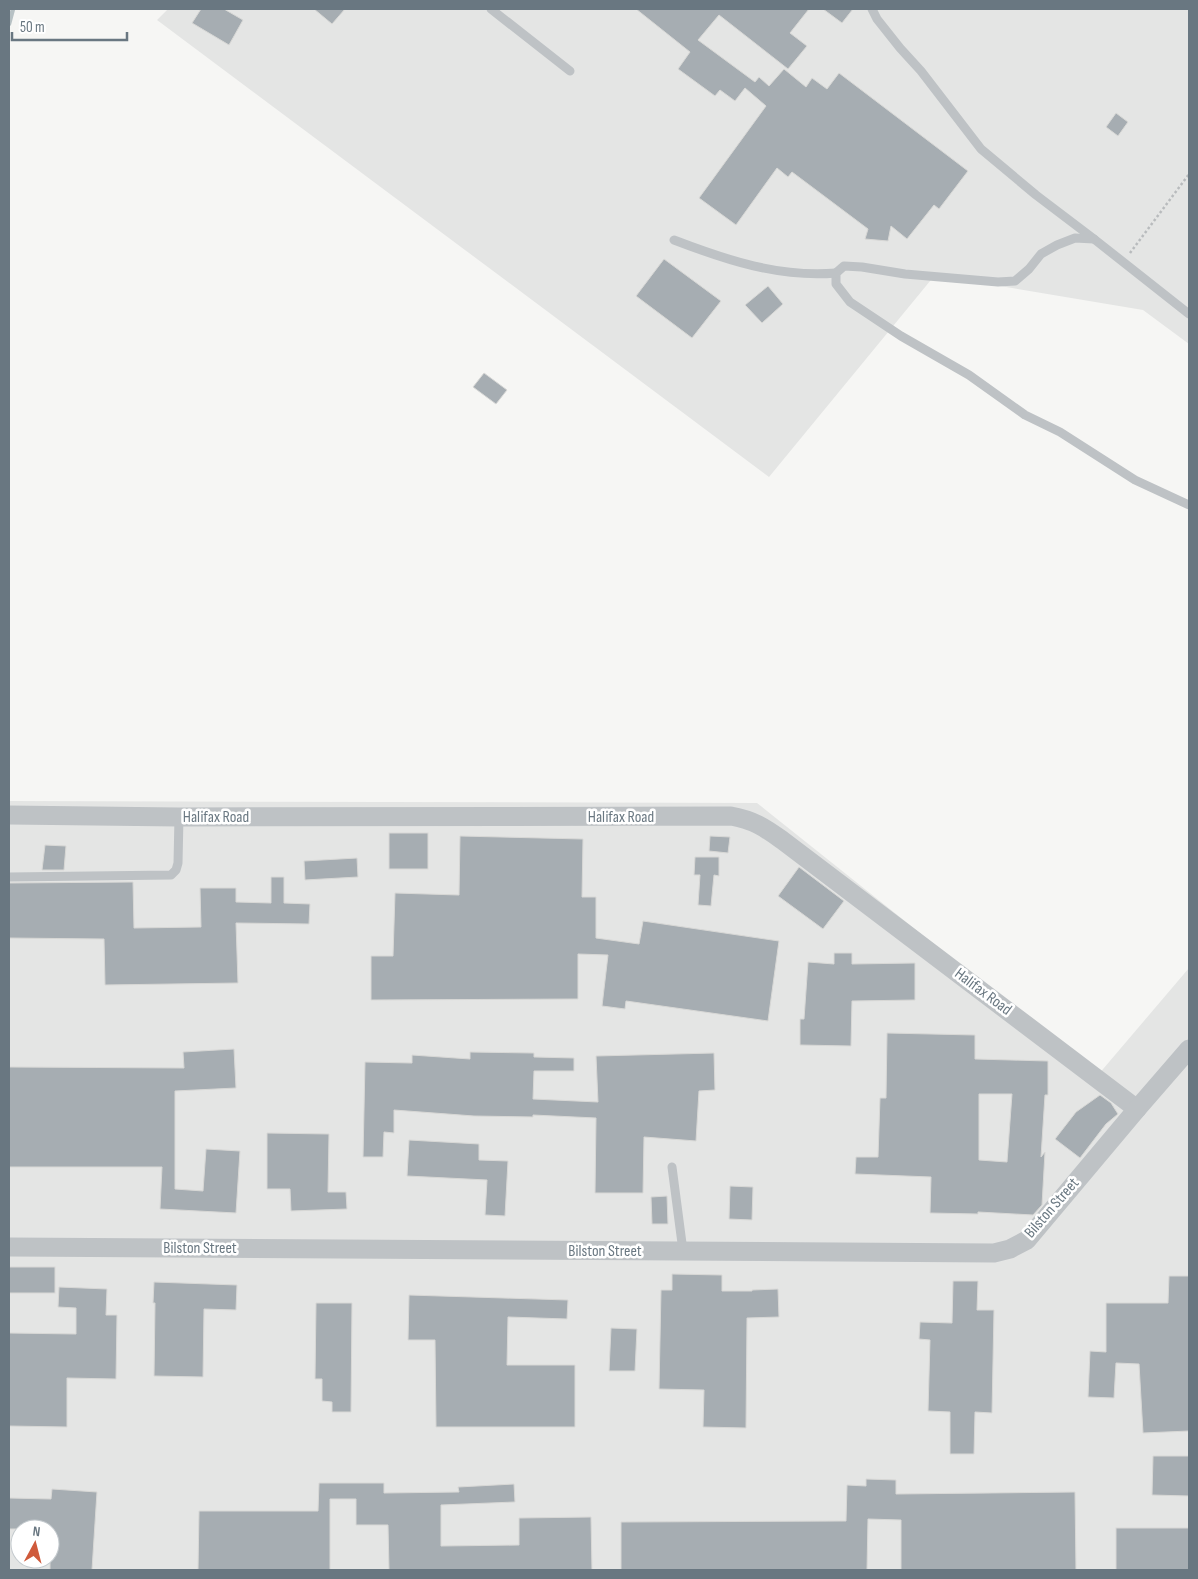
<svg xmlns="http://www.w3.org/2000/svg" width="1198" height="1579" viewBox="0 0 1198 1579" font-family="'Sofia Sans Condensed',sans-serif">
<rect width="100%" height="100%" fill="#f6f6f4"/>
<g fill="#e4e5e4" fill-rule="evenodd">
<path d="M168 9H1189V344L1143 310 935 275 769 477 157 20Z"/>
<path d="M9 801 757 803 1098 1075 1189 968V1570H9ZM20 1529H50V1559H20Z"/>
</g>
<g fill="none" stroke-linecap="round" stroke-linejoin="round">
<path stroke="#b7c1c4" stroke-width="4.5" d="M9 24 13 9"/>
</g>
<g fill="#a6adb2" stroke="#d8d8d6" fill-rule="evenodd">
<path d="M201 9H224L243 20 229 45 192 23Z"/>
<path d="M314 9H345L332 24Z"/>
<path d="M636 9H809L790 33 807 46 788 69 719 15 698 40 755 82 759 77 769 86 784 69 806 87 812 78 827 89 839 73 968 171 939 209 934 205 907 239 891 226 888 241 865 239 868 229 792 172 788 177 777 168 736 225 699 198 766 106 745 88 735 101 720 90 715 96 678 69 690 52Z"/>
<path d="M823 9H853L842 23Z"/>
<path d="M1116 113 1128 122 1118 136 1106 127Z"/>
<path d="M664 259 721 301 692 338 636 296Z"/>
<path d="M768 286 783 304 762 323 745 305Z"/>
<path d="M484 373 507 390 496 404 473 387Z"/>
<rect x="389" y="833" width="39" height="36"/>
<path d="M460 836 583 839 582 897H596V938L639 944 643 921 779 941 768 1021 626 1001 625 1009 602 1006 608 955 578 954V999L371 1000V956H393L395 893 459 895Z"/>
<path d="M710 836 730 837 728 853 709 851Z"/>
<path d="M45 845 66 846 64 870H42Z"/>
<path d="M695 857H719V876L714 875 711 906 698 905 700 875H694Z"/>
<path d="M357 858 358 877 305 880 304 861Z"/>
<path d="M799 867 844 901 823 929 778 896Z"/>
<path d="M271 877H284V903L310 904 309 924 236 923 238 983 105 985 104 939 9 938V883L133 882 134 928 201 927 200 888H236V902L271 903Z"/>
<path d="M834 953H852V964L915 963V1000L852 1001 851 1046 800 1045V1019H804L808 962 834 964Z"/>
<path d="M887 1033 975 1035V1059L1048 1061V1095H1045L1041 1157 1045 1152 1042 1205 1033 1215 978 1212V1214L930 1213 931 1177 855 1174 856 1157H878L880 1098H886ZM979 1094H1012L1007 1162 979 1160Z"/>
<path d="M234 1049 236 1088 175 1091V1189L203 1191 206 1149 240 1151 236 1213 160 1209 162 1167H9V1067L184 1068 183 1052Z"/>
<path d="M470 1052 534 1053V1057L574 1058V1071H534L533 1099 598 1102 596 1056 714 1053 715 1090 699 1091 696 1141 644 1137 643 1193H595L596 1118 533 1115V1117L474 1116 394 1110V1133L384 1132 383 1157H363L365 1062 412 1063V1055L470 1059Z"/>
<path d="M1100 1095 1111 1103 1118 1114 1106 1124 1080 1158 1055 1139 1076 1112Z"/>
<path d="M267 1133 329 1134 328 1192H346L347 1209 291 1211 290 1189H267Z"/>
<path d="M409 1140 479 1144V1160L508 1161 505 1216 485 1215 487 1180 407 1176Z"/>
<path d="M730 1186 753 1187 752 1220 729 1219Z"/>
<path d="M667 1196 668 1224H652L651 1197Z"/>
<rect x="9" y="1267" width="46" height="26"/>
<path d="M672 1274 722 1275V1291H752V1290L778 1289 779 1317 747 1318 746 1428 703 1427 704 1390 659 1389 661 1290H672Z"/>
<path d="M1169 1276H1189V1431L1143 1433 1139 1364 1116 1363 1114 1398 1088 1397 1090 1351 1106 1352V1303H1168Z"/>
<path d="M953 1281H978L977 1310H994L992 1413 975 1412 974 1454H950V1412L928 1411 930 1340 919 1339 920 1322 952 1323Z"/>
<path d="M154 1282 237 1285 236 1310 204 1309 203 1377 154 1376 155 1303H153Z"/>
<path d="M59 1287 107 1289 106 1315H117L116 1379 67 1378V1427L9 1426V1333L76 1334V1308L58 1307Z"/>
<path d="M409 1295 568 1300 567 1319 508 1317 507 1365H575V1427H436L435 1340H408Z"/>
<path d="M316 1303H352L351 1412H332V1402L322 1401V1379H315Z"/>
<path d="M611 1328 637 1329 635 1371H609Z"/>
<path d="M1153 1456H1189V1496L1152 1495Z"/>
<path d="M866 1479 896 1480V1494L1075 1492 1076 1570H901V1520L868 1519 867 1570H621V1522L846 1521 847 1485 866 1486Z"/>
<path d="M319 1483H384V1493L459 1492 458 1487 514 1484 515 1502 441 1505V1546L519 1545V1518L591 1517 592 1570H389L388 1525H356V1499H330V1570H198L199 1511H318Z"/>
<path d="M52 1489 97 1492 92 1570H50V1529H9V1498L51 1499Z"/>
<rect x="1116" y="1528" width="73" height="42"/>
</g>
<g fill="none" stroke-linecap="round" stroke-linejoin="round">
<path stroke="#b8bbbd" stroke-width="2.5" stroke-dasharray="2.5 2.5" stroke-linecap="butt" d="M1130 253 1189 174"/>
<g stroke="#bec2c5" stroke-width="9">
<path d="M491 9 570 71"/>
<path d="M872 9 877 19 900 48 921 71 981 149 1036 195 1094 239 1189 314"/>
<path d="M1094 239 1075 238 1057 245 1041 254 1029 269 1015 281 998 282 905 274 862 267 844 266 836 273V284L850 302 901 336 969 375 1025 415 1060 432 1135 480 1189 505"/>
<path d="M674 240C726 260 780 278 836 273"/>
<path d="M9 877 171 875 176 870 178 863 179 817"/>
<path d="M672 1167 683 1251"/>
</g>
<g stroke="#bec2c5" stroke-width="19">
<path d="M9 815 179 817 731 816C753 820 764 827 782 840L1137 1109"/>
<path d="M9 1247 994 1253 1010 1249 1027 1240 1137 1109 1189 1049"/>
</g>
</g>
<g text-anchor="middle" dominant-baseline="central" stroke-width="5" stroke-linejoin="round" paint-order="stroke">
<g font-size="16" fill="#697781" stroke="#fff">
<text x="216" y="817">Halifax Road</text>
<text x="621" y="817">Halifax Road</text>
<text transform="translate(983 992) rotate(37)">Halifax Road</text>
<text transform="translate(1052 1208) rotate(-49)">Bilston Street</text>
<text x="200" y="1248">Bilston Street</text>
<text x="605" y="1251">Bilston Street</text>
</g>
</g>
<rect width="1198" height="1579" fill="none" stroke="#697781" stroke-width="20"/>
<g transform="translate(35 1544) rotate(7)"><circle r="24" fill="#ffffff" stroke="#c3c9cd"/>
<path d="M0-4L9 19L0 12L-9 19Z" fill="#cf5a3b"/>
<text y="-8" font-size="14" font-weight="bold" text-anchor="middle" fill="#697781">N</text>
</g>
<path d="M12 32v8h115v-8" fill="none" stroke="#697781" stroke-width="2.5"/>
<text x="20" y="32" font-size="15" fill="#697781" stroke="#ffffff" stroke-width="4" paint-order="stroke">50 m</text>
</svg>
